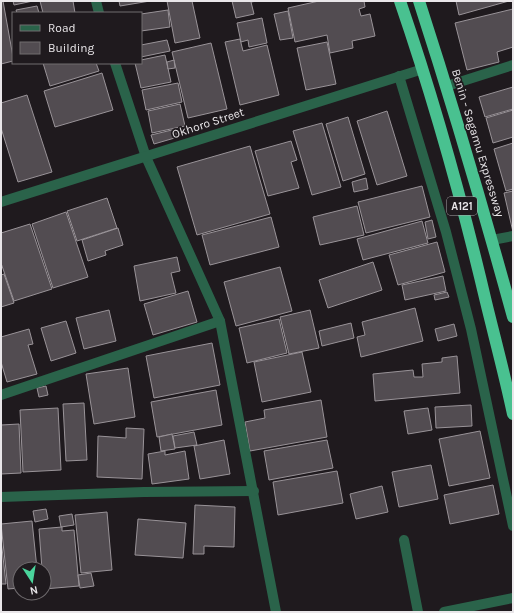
<svg xmlns="http://www.w3.org/2000/svg" width="514" height="613" viewBox="0 0 514 613" font-family="Karla,sans-serif">
<rect width="100%" height="100%" fill="#1f1a1e"/>
<g fill="#524c51" stroke="#999398">
<path d="M1 1H3L13 57V61L1 64Z"/>
<path d="M13 1H33L14 5Z"/>
<path d="M40 1H73L75 13H43Z"/>
<path d="M119 1H150L120 6Z"/>
<path d="M167 1H192L200 38 175 43Z"/>
<path d="M232 1H257L251 2 254 14 236 18Z"/>
<path d="M319 1H364L365 7 359 9 361 16 370 14 375 36 352 41 353 48 330 53 327 35 295 42 288 8Z"/>
<path d="M456 1H509L459 15Z"/>
<path d="M37 6 39 13H17L16 10Z"/>
<path d="M513 9V47L497 52 499 62 467 70 455 23Z"/>
<path d="M168 10 170 27 141 31V14Z"/>
<path d="M288 11 293 38 280 40 274 14Z"/>
<path d="M262 18 267 43 249 47 248 40 241 42 237 23Z"/>
<path d="M240 39 243 51 267 45 279 95 240 105 225 42Z"/>
<path d="M167 40 170 51 141 57V45Z"/>
<path d="M327 42 336 84 306 90 297 48Z"/>
<path d="M211 43 227 109 188 118 172 52Z"/>
<path d="M165 55 171 82 141 88 135 63H141V60Z"/>
<path d="M174 60 175 68 168 69 167 62Z"/>
<path d="M43 63H96L99 71 50 86Z"/>
<path d="M102 73 113 110 55 127 44 91Z"/>
<path d="M178 83 182 102 146 110 142 90Z"/>
<path d="M513 87V109L485 117 479 97Z"/>
<path d="M27 95 52 172 18 182 1 128V103Z"/>
<path d="M180 104 185 126 152 133 148 111Z"/>
<path d="M513 110V137L493 143 486 118Z"/>
<path d="M387 111 407 176 377 185 357 121Z"/>
<path d="M348 117 365 174 343 181 326 124Z"/>
<path d="M322 123 341 187 312 195 293 131Z"/>
<path d="M176 129 178 137 154 144 151 135Z"/>
<path d="M291 141 297 160 291 162 299 188 268 196 255 151Z"/>
<path d="M513 143V189L506 191 494 149Z"/>
<path d="M250 146 270 214 197 235 177 167Z"/>
<path d="M366 178 368 189 354 192 352 182Z"/>
<path d="M422 186 430 217 366 233 358 202Z"/>
<path d="M513 191V232L504 193Z"/>
<path d="M107 198 117 228 77 241 67 211Z"/>
<path d="M357 206 364 235 320 245 313 217Z"/>
<path d="M66 212 88 277 53 288 32 224Z"/>
<path d="M271 217 279 247 210 265 202 235Z"/>
<path d="M432 220 436 237 428 239 425 222Z"/>
<path d="M422 221 428 243 363 260 357 239Z"/>
<path d="M30 224 52 289 14 301 1 263V233Z"/>
<path d="M118 228 123 245 105 251 106 255 88 261 82 240Z"/>
<path d="M437 242 445 272 398 285 389 255Z"/>
<path d="M177 257 180 271 171 273 176 293 140 301 134 266Z"/>
<path d="M373 262 382 290 328 308 319 280Z"/>
<path d="M280 267 292 311 236 326 224 282Z"/>
<path d="M4 274 14 303 1 307V275Z"/>
<path d="M443 276 446 291 405 300 402 285Z"/>
<path d="M188 291 197 322 153 335 144 304Z"/>
<path d="M447 292 449 297 435 300 434 295Z"/>
<path d="M415 308 423 341 361 357 357 337 365 335 362 322Z"/>
<path d="M109 310 116 341 84 349 76 318Z"/>
<path d="M310 310 319 348 289 354 280 317Z"/>
<path d="M279 319 287 353 247 363 239 328Z"/>
<path d="M66 321 76 353 51 361 41 328Z"/>
<path d="M351 323 354 338 322 346 319 331Z"/>
<path d="M454 324 457 336 438 341 435 329Z"/>
<path d="M29 329 33 344 28 345 37 374 7 382 1 362V337Z"/>
<path d="M212 343 220 385 154 398 146 356Z"/>
<path d="M302 352 311 392 262 402 254 362Z"/>
<path d="M457 356 460 393 375 401 373 374 413 370 414 377H423L422 364 442 362V358Z"/>
<path d="M128 368 135 417 94 424 86 374Z"/>
<path d="M46 386 48 395 39 397 37 388Z"/>
<path d="M216 390 222 425 157 437 151 402Z"/>
<path d="M321 400 327 437 250 451 245 422 265 418 264 410Z"/>
<path d="M84 403 87 460 66 461 63 404Z"/>
<path d="M471 405 472 426 436 428 435 407Z"/>
<path d="M58 408 61 470 23 472 20 410Z"/>
<path d="M428 408 432 430 408 434 404 411Z"/>
<path d="M19 424 21 473 1 474V425Z"/>
<path d="M126 428 144 429 142 479 97 477 98 436 126 438Z"/>
<path d="M480 431 490 478 449 486 439 439Z"/>
<path d="M194 432 197 445 175 448 173 436Z"/>
<path d="M172 434 175 449 161 451 159 437Z"/>
<path d="M224 440 230 474 200 479 194 446Z"/>
<path d="M327 440 333 468 269 480 264 451Z"/>
<path d="M165 451V455L185 451 189 479 152 484 148 454Z"/>
<path d="M431 465 438 499 399 507 392 472Z"/>
<path d="M337 471 343 503 278 515 273 482Z"/>
<path d="M493 485 499 514 450 524 444 495Z"/>
<path d="M382 486 388 512 356 519 350 494Z"/>
<path d="M195 505 235 507 234 547 204 546V554H193Z"/>
<path d="M46 509 48 519 35 522 33 511Z"/>
<path d="M107 512 112 570 81 573 75 515Z"/>
<path d="M72 514 74 525 61 527 59 516Z"/>
<path d="M138 519 186 523 183 558 135 555Z"/>
<path d="M32 521 37 569H20V588L8 589 1 524Z"/>
<path d="M62 527V531L74 530 79 586 44 589V569H42L39 529Z"/>
<path d="M1 539 6 584H1Z"/>
<path d="M91 573 94 586 80 588 78 575Z"/>
</g>
<g fill="none" stroke-linecap="round" stroke-linejoin="round">
<g stroke="#2a634a" stroke-width="10">
<path d="M96 1 99 13"/>
<path d="M115 63 146 157 220 321 276 612"/>
<path d="M399 76 446 232 471 329 513 526"/>
<path d="M447 86 513 65"/>
<path d="M1 202 423 69"/>
<path d="M492 240 513 236"/>
<path d="M1 395 220 321"/>
<path d="M1 497 144 492 254 491"/>
<path d="M404 540 418 612"/>
<path d="M444 612 513 598"/>
</g>
<g stroke="#49c190" stroke-width="12">
<path d="M400 1C434 100 462 200 486 302 495 339 505 376 513 414"/>
<path d="M419 1C453 106 484 211 513 317"/>
</g>
</g>
<g text-anchor="middle" dominant-baseline="central" stroke-width="3.5" stroke-linejoin="round" paint-order="stroke">
<rect fill="#1f1a1e" stroke="#aca9ac" stroke-width="1" x="447" y="197" width="30" height="18" rx="3"/>
<g font-size="11" font-weight="bold" fill="#e9e6e9">
<text x="462" y="206">A121</text>
</g>
<g font-size="12" fill="#e9e6e9" stroke="#1f1a1e">
<text transform="translate(208 123) rotate(-18)">Okhoro Street</text>
<text transform="translate(478 143) rotate(73)">Benin - Sagamu Expressway</text>
</g>
</g>
<rect width="514" height="613" fill="none" stroke="#e9e6e9" stroke-width="4"/>
<rect x="12" y="12" width="130" height="52" fill="#1f1a1e" stroke="#706c6f"/>
<rect x="20" y="25" width="20" height="6" fill="#2a634a" stroke="#706c6f"/>
<text x="48" y="32" font-size="12" fill="#e9e6e9">Road</text>
<rect x="20" y="42" width="20" height="12" fill="#524c51" stroke="#706c6f"/>
<text x="48" y="52" font-size="12" fill="#e9e6e9">Building</text>
<g transform="translate(32 581) rotate(168)"><circle r="19" fill="#1f1a1e" stroke="#706c6f"/>
<path d="M0-3L7 15L0 10L-7 15Z" fill="#4ad49c"/>
<text y="-6" font-size="11" font-weight="bold" text-anchor="middle" fill="#e9e6e9">N</text>
</g>
</svg>
